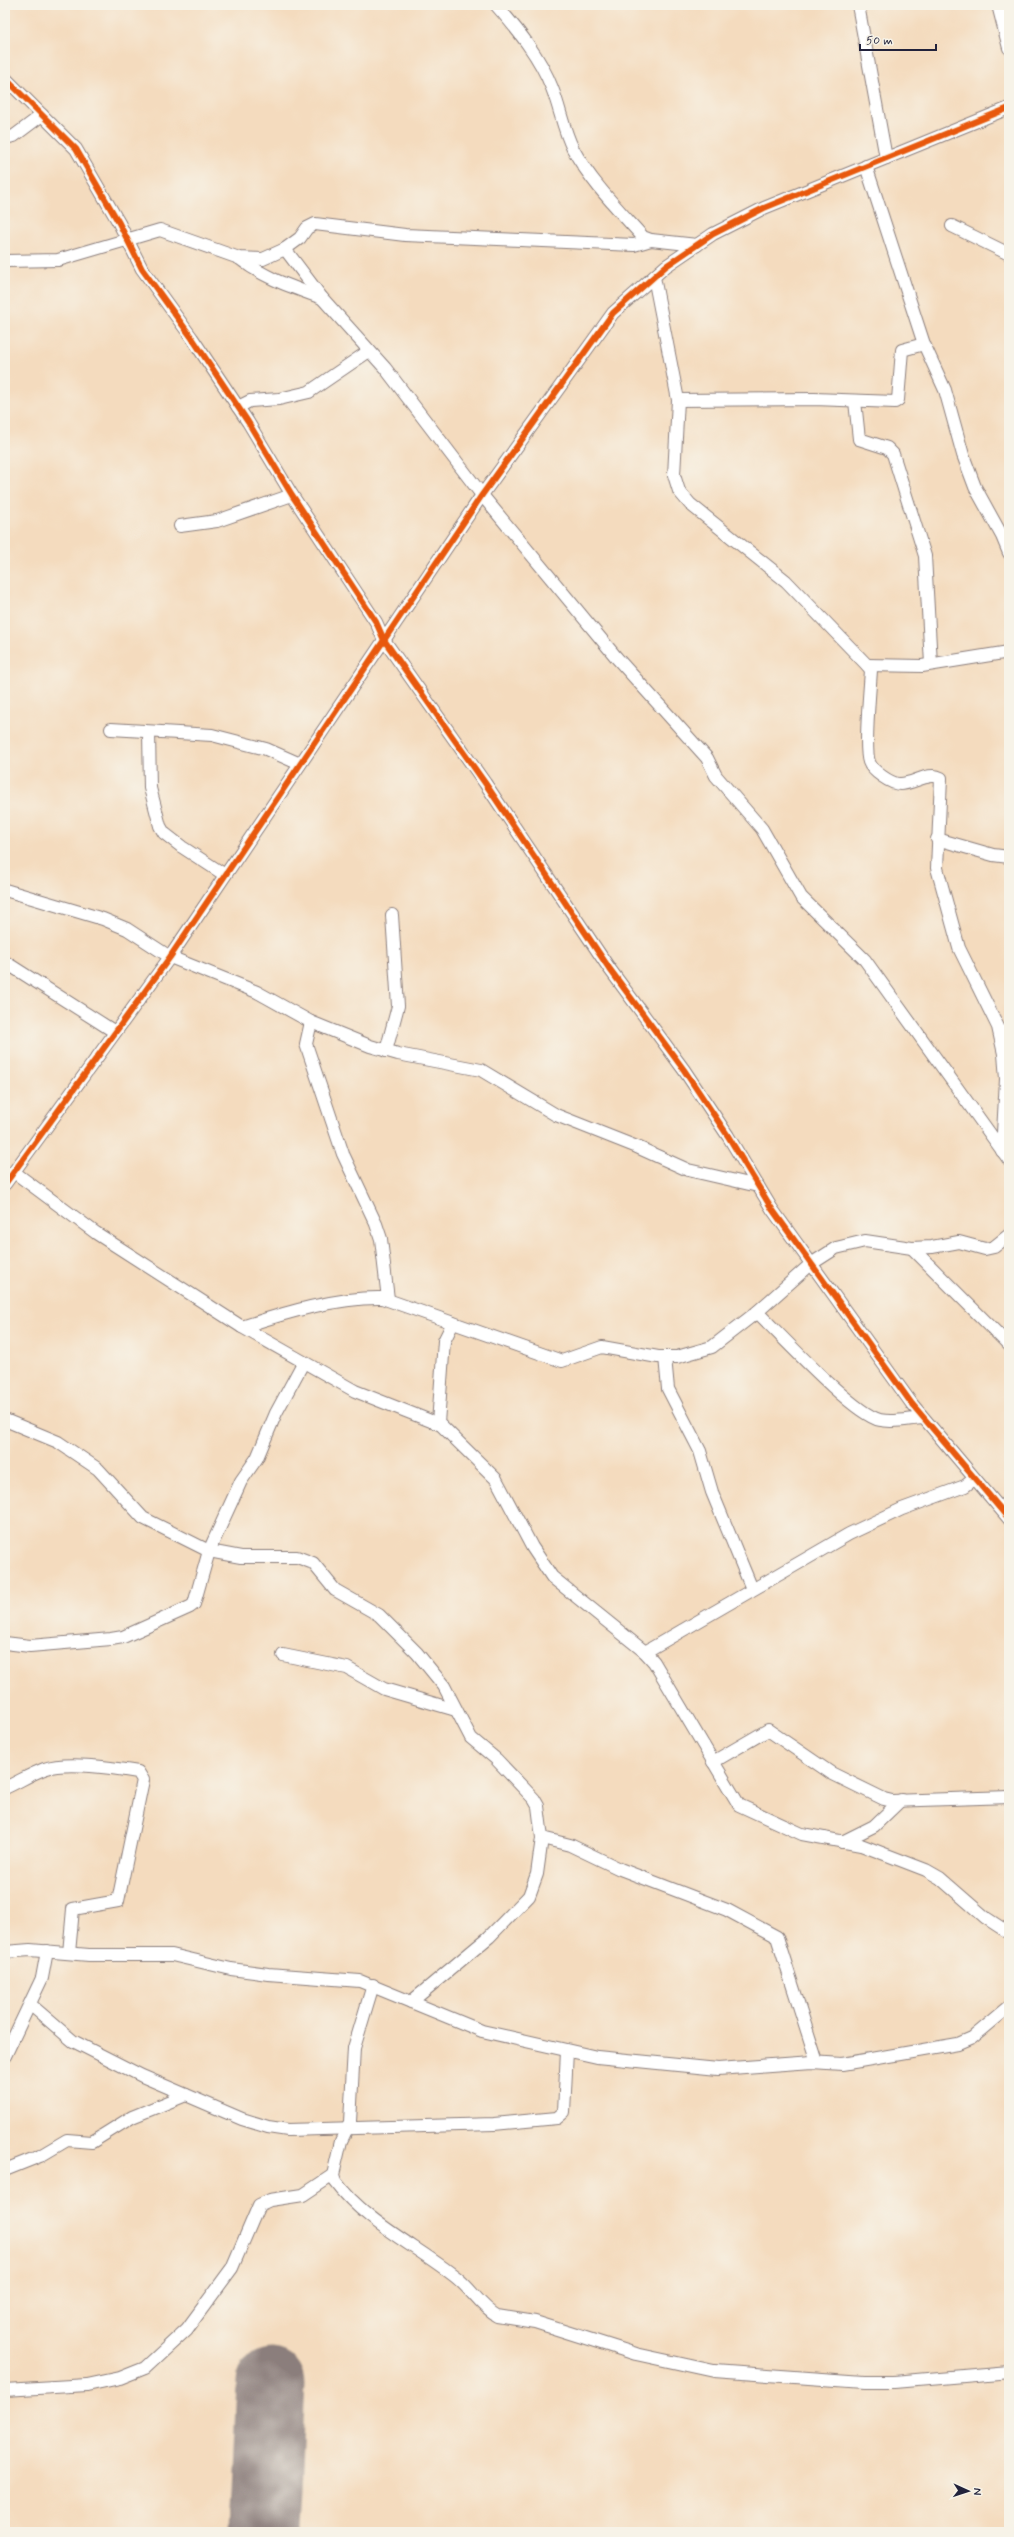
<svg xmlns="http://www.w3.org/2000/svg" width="1014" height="2537" viewBox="0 0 1014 2537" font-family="Mynerve,sans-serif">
<rect width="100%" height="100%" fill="#f7f3e8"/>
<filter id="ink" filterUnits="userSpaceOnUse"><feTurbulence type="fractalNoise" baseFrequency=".025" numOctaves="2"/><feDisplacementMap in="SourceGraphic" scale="8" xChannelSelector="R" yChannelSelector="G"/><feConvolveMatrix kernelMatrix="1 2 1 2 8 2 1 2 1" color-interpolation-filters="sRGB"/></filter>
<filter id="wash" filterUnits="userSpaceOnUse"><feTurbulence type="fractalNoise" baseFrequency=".012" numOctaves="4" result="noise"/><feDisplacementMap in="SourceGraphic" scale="16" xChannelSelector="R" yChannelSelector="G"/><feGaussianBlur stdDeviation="0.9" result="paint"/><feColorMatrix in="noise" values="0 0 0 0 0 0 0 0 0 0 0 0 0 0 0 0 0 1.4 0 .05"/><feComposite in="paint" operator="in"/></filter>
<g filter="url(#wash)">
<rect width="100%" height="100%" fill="#f4dbbe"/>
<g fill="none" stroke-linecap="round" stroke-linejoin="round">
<path stroke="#8b7e7c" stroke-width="69" d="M264 2532 271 2383"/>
</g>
</g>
<g filter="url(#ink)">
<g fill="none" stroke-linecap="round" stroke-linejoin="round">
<defs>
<g id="street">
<path d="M496 5C518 30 540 57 552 88 560 108 563 129 573 149 591 182 618 209 643 237L651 240 697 245"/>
<path d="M858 5 886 158"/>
<path d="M998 5 1009 48"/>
<path d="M5 78 76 149 119 223 142 269 192 338 248 422 292 495 376 622 384 640 485 783 609 968 684 1070 728 1136 772 1209 912 1404 1009 1519"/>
<path d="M5 138 14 136 42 115"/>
<path d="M866 166 924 344 945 390 963 455 975 487 1002 536 1009 553"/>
<path d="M952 226 1009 254"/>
<path d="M285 249 322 298 385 368 482 495 616 657 707 758 716 776 762 829 801 897 865 960 1009 1160"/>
<path d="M239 258C264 278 292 287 322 298"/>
<path d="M5 261 58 260 160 230 239 258 263 259 285 249 300 238 307 228 315 224 405 235 634 245 651 240"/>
<path d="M654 277 678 400 674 475 679 491 690 504 786 581 867 665 871 670C870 688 864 748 869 762 872 771 891 784 900 784 914 784 929 771 941 778L937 868 959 948 998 1027 1004 1054 1006 1079 1002 1151"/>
<path d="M678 400 814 399 895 402 898 400 902 350 924 344"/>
<path d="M855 401 859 439 887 448 893 454 925 556 931 664"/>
<path d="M238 407 250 401 279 399 309 392 369 351"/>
<path d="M180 526 217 521 292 495"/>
<path d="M867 665 922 666 1009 652"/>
<path d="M111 729 212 735 266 749 300 764"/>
<path d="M149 732 150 788 160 826 164 833 182 847 225 875"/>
<path d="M937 839 993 855 1009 857"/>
<path d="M5 890 103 919 127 929 170 957 257 992 311 1022 370 1046 398 1054 481 1070 556 1115 637 1147 688 1170 758 1186"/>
<path d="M5 962 115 1032"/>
<path d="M311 1022 306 1044 343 1154 376 1224 381 1239 388 1299"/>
<path d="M386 1051 398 1006 392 915"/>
<path d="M14 1172 96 1233 242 1327 355 1391 441 1425 496 1479 532 1547 552 1577 645 1652 654 1662 739 1805 802 1834 861 1845 926 1870 940 1878 986 1918 1009 1933"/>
<path d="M5 1184 170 957 482 495 613 313 666 266 713 234 764 208 1009 108"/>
<path d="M912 1248 1009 1345"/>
<path d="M757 1312C781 1335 853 1414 880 1420 894 1423 909 1419 923 1418"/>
<path d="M242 1327C284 1313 337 1297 382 1298L562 1361 602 1347 658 1357H677L712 1347 757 1312 811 1264 836 1248 865 1241 912 1248 932 1247 959 1242 985 1249 994 1247 1009 1235"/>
<path d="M665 1357 668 1389 700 1451 712 1492 752 1589"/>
<path d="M5 1420 58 1442 98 1469 143 1518 209 1551 241 1557H297L313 1563 335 1590 379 1615 417 1653 444 1686 471 1738 496 1759 534 1799 538 1806 542 1838 537 1874 529 1896 489 1937 411 2002"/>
<path d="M438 1423 444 1341 453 1323"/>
<path d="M5 1643 30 1646 111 1639 123 1637 190 1607 194 1604 209 1551 241 1481 257 1458 276 1413 303 1363"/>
<path d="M645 1652 849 1534 902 1509 965 1486 974 1479"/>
<path d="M283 1655 347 1668 384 1689 456 1710"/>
<path d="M713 1762 768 1730 831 1773 884 1799 892 1801 1009 1797"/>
<path d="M5 1788C18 1782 31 1774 44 1769 66 1761 115 1768 138 1772L143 1780 118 1901 73 1909 69 1953"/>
<path d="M542 1838 570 1845 620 1869 727 1910 777 1937 817 2062"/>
<path d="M842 1842 874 1826 901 1800"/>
<path d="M5 1952 30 1950 89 1955H172L231 1969 268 1974 360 1981 482 2031 597 2057 718 2069 812 2062 842 2064 958 2044 972 2038 1009 2007"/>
<path d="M373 1985 354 2048 350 2122 341 2141 333 2175 335 2181C366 2223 417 2246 457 2278 472 2290 481 2307 497 2316L535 2322 636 2354 714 2371 864 2382H894L1009 2372"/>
<path d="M31 2005 73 2041 142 2076 242 2119 268 2127 288 2130 494 2124 557 2118 564 2112 567 2051"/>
<path d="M5 2056 42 1978 47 1951"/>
<path d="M5 2170 40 2156 67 2140 92 2142 132 2117 186 2095"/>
<path d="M5 2390 87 2385 120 2378 145 2368 187 2329 232 2268 259 2205 270 2200 303 2195 333 2175"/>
</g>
</defs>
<use href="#street" stroke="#8b7e7c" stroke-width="14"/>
<use href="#street" stroke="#fff" stroke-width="12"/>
<defs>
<g id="cycleway">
<path d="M5 78 76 149 119 223 142 269 192 338 248 422 292 495 376 622 384 640 485 783 609 968 684 1070 728 1136 772 1209 912 1404 1009 1519"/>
<path d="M5 1184 170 957 482 495 613 313 666 266 713 234 764 208 1009 108"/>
</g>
</defs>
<use href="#cycleway" stroke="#f7f3e8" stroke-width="8"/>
<use href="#cycleway" stroke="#e8590c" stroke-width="6"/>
</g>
</g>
<rect width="1014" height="2537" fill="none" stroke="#f7f3e8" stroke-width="20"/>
<g transform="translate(968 2491) rotate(93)" stroke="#f7f3e8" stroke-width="3" paint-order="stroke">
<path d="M0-3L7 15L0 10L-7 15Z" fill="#22223b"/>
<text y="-6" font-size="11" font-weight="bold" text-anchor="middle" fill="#22223b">N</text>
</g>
<path d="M860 44v6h76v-6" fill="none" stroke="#22223b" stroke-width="2"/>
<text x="866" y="44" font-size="12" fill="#22223b" stroke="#f7f3e8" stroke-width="3" paint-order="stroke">50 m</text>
</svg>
